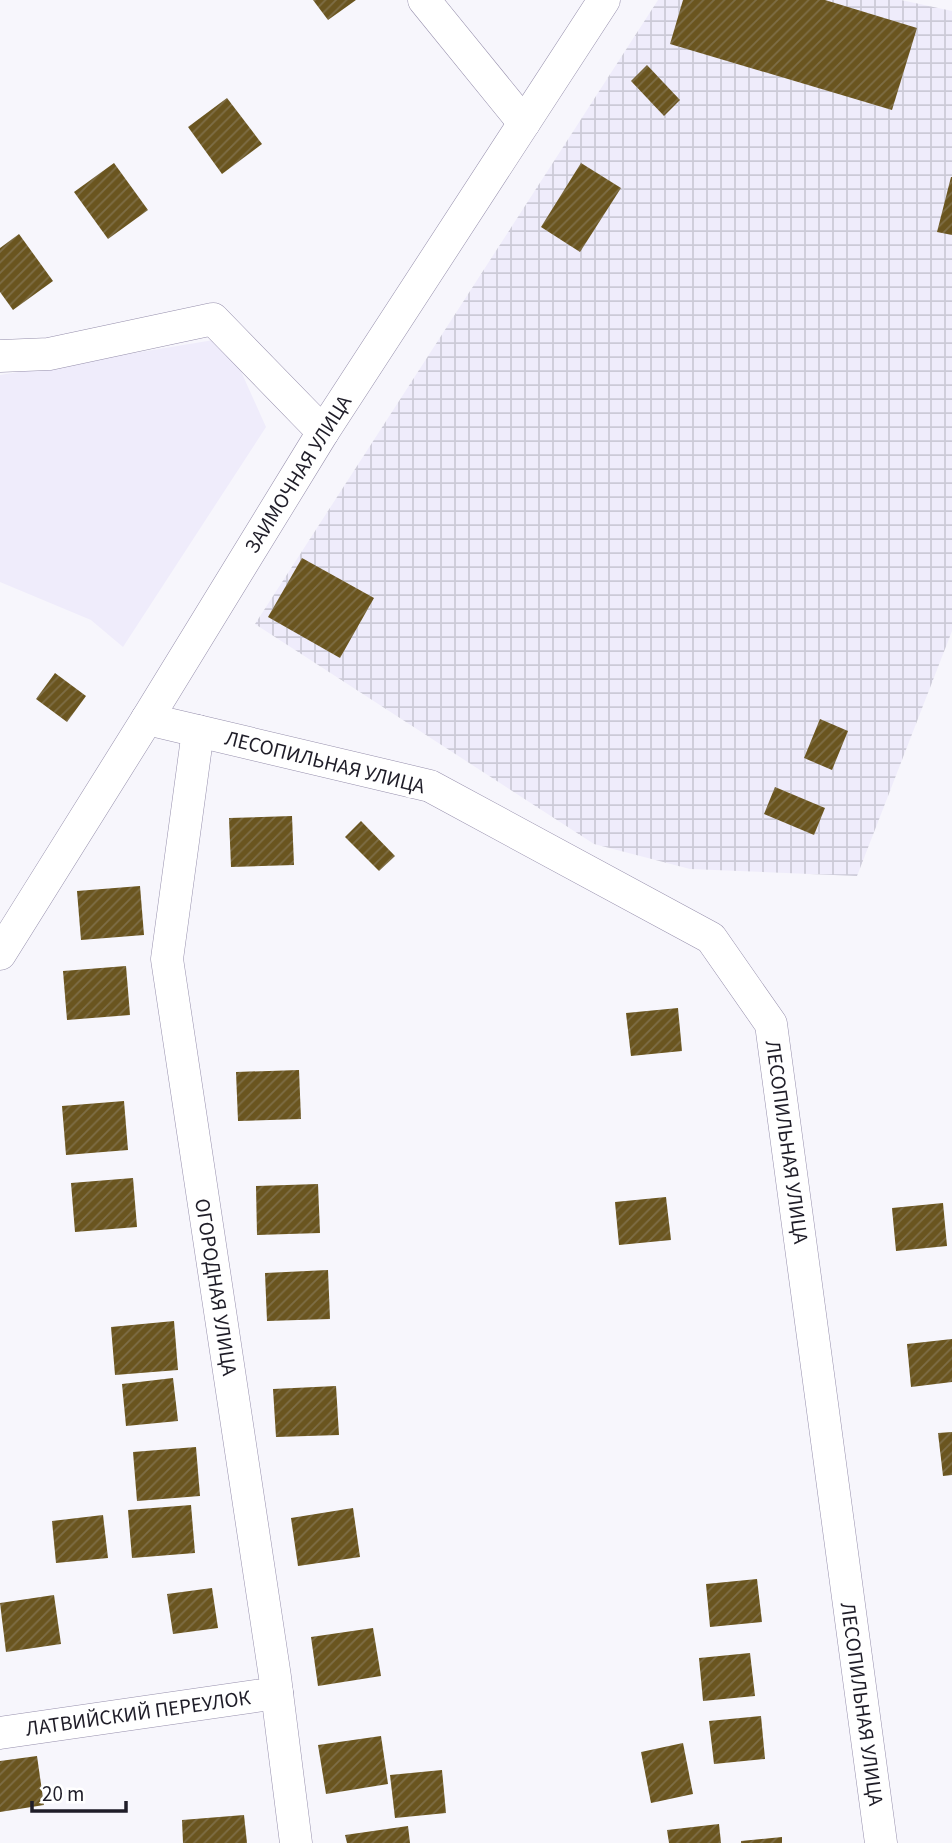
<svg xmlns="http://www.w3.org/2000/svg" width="952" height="1843" viewBox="0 0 952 1843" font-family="'Source Sans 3',sans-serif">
<defs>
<pattern id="industrial-grid" width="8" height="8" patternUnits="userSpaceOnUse" patternTransform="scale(1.75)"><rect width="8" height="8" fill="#efecfb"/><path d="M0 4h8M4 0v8" fill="none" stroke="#cccad7"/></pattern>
<pattern id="building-hatch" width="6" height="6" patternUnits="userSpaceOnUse" patternTransform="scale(1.75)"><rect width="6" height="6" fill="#6a551f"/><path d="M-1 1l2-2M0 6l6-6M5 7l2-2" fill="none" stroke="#7e6e47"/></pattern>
</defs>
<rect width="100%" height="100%" fill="#f7f6fc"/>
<path fill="#efecfb" d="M226 338 266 427 123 647 91 620 0 582V375Z"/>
<path fill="url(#industrial-grid)" d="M658 0H901L952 11V631L857 876 690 869 594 844 255 624Z"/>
<g fill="url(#building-hatch)">
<path d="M313 0H356L328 20Z"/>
<path d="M683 0H825L917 28 892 110 670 44Z"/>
<path d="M647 65 680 100 664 116 631 81Z"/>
<path d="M227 98 262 144 222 174 188 127Z"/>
<path d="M114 163 148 210 108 239 74 192Z"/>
<path d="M581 163 621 188 580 252 541 227Z"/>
<path d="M951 177H952V235L937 232Z"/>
<path d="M19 234 53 281 13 310 0 292V248Z"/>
<path d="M302 558 374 598 340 658 268 617Z"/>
<path d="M55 673 86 696 67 722 36 699Z"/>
<path d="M820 719 848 731 832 770 804 758Z"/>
<path d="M775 787 825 808 814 835 764 814Z"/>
<path d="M292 816 294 865 231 867 229 818Z"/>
<path d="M361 821 395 856 379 871 345 837Z"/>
<path d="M140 886 144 935 81 940 77 891Z"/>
<path d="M126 966 130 1015 67 1020 63 971Z"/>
<path d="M678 1008 682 1051 631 1056 626 1013Z"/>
<path d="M299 1070 301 1119 238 1121 236 1072Z"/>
<path d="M124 1101 128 1150 66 1155 62 1106Z"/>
<path d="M133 1178 137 1227 75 1232 71 1183Z"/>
<path d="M318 1184 320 1233 257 1235 256 1186Z"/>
<path d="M666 1197 671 1240 619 1245 615 1202Z"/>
<path d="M943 1203 947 1246 896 1251 892 1208Z"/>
<path d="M328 1270 330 1319 267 1321 265 1273Z"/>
<path d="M174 1321 178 1370 115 1375 111 1327Z"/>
<path d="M952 1339V1382L911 1387 907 1344Z"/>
<path d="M173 1378 178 1421 126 1426 122 1384Z"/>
<path d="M336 1386 339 1435 276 1437 273 1389Z"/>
<path d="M952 1432V1475L943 1476 938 1433Z"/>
<path d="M196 1447 200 1496 137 1501 133 1452Z"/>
<path d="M191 1505 195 1553 132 1558 128 1510Z"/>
<path d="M353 1508 360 1557 298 1566 291 1518Z"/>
<path d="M103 1515 108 1558 56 1563 52 1521Z"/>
<path d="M757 1579 762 1622 710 1627 706 1584Z"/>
<path d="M212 1588 218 1628 173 1634 167 1594Z"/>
<path d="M54 1595 61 1644 6 1652 0 1603Z"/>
<path d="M373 1628 381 1676 318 1686 311 1637Z"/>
<path d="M750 1653 755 1696 703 1701 699 1658Z"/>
<path d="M761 1716 765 1759 714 1764 709 1721Z"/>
<path d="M381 1736 388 1784 326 1794 318 1745Z"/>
<path d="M683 1743 693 1794 651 1803 641 1752Z"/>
<path d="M37 1756 44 1805 0 1812V1761Z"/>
<path d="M442 1770 446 1813 395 1818 390 1775Z"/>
<path d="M244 1815 247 1843H183L182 1820Z"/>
<path d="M719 1824 721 1843H669L667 1830Z"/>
<path d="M408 1826 410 1843H347L345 1835Z"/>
<path d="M782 1837V1843H741V1841Z"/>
</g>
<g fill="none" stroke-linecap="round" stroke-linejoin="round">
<defs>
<g id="street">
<path d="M424 0 524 123"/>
<path d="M0 356 49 354 213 319 323 432"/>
<path d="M147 719 430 786 711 938 771 1024 881 1843"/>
<path d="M198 731 167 959 275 1677 296 1843"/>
<path d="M0 954 147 719 323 432 604 0"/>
<path d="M0 1733 277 1693"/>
</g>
</defs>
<use href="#street" stroke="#968fac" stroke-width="33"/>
<use href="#street" stroke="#fff" stroke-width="32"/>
</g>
<g text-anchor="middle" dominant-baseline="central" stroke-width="7" stroke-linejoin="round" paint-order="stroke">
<g font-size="21" fill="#1f1d28" stroke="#fff">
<text transform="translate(298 474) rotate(-58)">ЗАИМОЧНАЯ УЛИЦА</text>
<text transform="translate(325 762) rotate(14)">ЛЕСОПИЛЬНАЯ УЛИЦА</text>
<text transform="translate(787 1142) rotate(82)">ЛЕСОПИЛЬНАЯ УЛИЦА</text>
<text transform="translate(216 1287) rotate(81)">ОГОРОДНАЯ УЛИЦА</text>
<text transform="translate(862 1704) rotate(82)">ЛЕСОПИЛЬНАЯ УЛИЦА</text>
<text transform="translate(138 1713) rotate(-8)">ЛАТВИЙСКИЙ ПЕРЕУЛОК</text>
</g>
</g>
<path d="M32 1801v10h94v-10" fill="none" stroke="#1f1d28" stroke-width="3.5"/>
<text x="42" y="1801" font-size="21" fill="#1f1d28" stroke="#ffffff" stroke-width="5" paint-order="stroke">20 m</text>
</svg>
